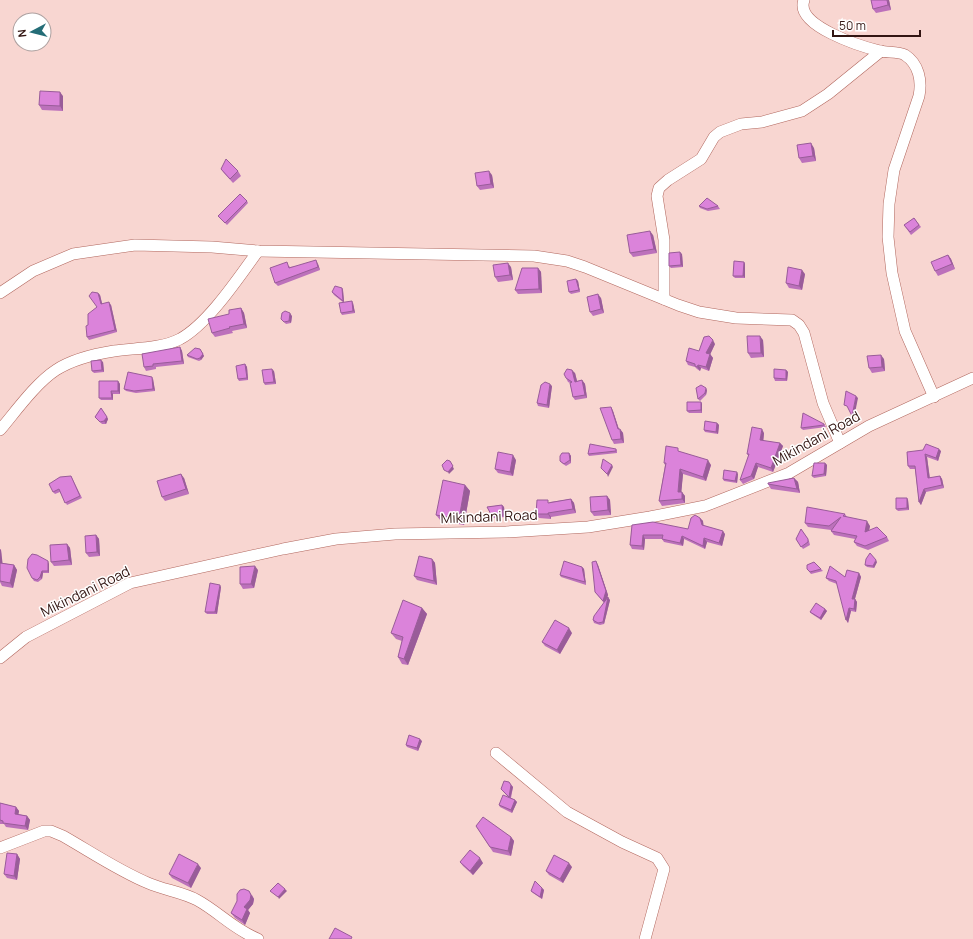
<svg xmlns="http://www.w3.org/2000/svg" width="973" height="939" viewBox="0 0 973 939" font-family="Manrope,sans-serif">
<rect width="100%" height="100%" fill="#f8d6d1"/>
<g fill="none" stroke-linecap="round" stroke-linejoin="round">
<defs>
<g id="minor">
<path d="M804 0C794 26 863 47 880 51 887 53 898 51 905 55 919 64 922 81 919 96L894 170 889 204 888 237 892 273 905 331 934 397"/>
<path d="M0 293 33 271 73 254 135 245 212 247 258 251 534 256 567 261 585 267 678 305 699 312 736 318 792 320 799 325 804 333 823 403 840 443"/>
<path d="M664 299V240L657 196 659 188 668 180 701 159 714 137 720 132 741 124 762 122 802 111 828 94 881 51"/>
<path d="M0 430C16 411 36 383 56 370 73 359 95 354 114 351 135 348 160 349 180 339 208 324 239 277 258 251"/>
<path d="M0 658 26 637 130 583 283 549 336 539 395 534 506 532 588 527 650 517 705 506 789 473 869 426 973 378"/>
<path d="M496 753 567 812 622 842 657 858 664 869 645 939"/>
<path d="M0 848 44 831H51L63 836C91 852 119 871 148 883 164 890 182 892 197 900 219 912 233 929 258 939"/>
</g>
</defs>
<use href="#minor" stroke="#b1675e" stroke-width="12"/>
<use href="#minor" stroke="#fff" stroke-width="11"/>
</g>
<g fill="#bc71bb">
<path d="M871 0H889L891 10 876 13 873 9Z"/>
<path d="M63 96V111L42 110 39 105Z"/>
<path d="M814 148 816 161 802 163 799 158Z"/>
<path d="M221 169 238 171 241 176 233 183 224 173Z"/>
<path d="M492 175 494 188 480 190 477 186Z"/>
<path d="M247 201 248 203 227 225 218 216Z"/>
<path d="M699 206H718L720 209 708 211 700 208Z"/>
<path d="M914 218 921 227 911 235 904 225Z"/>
<path d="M653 235 657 253 633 257 630 253Z"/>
<path d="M682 254 683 267 671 268 669 266Z"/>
<path d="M948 255 951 259 955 269 938 276 935 271Z"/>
<path d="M744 262 745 264V278H735L733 276Z"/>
<path d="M318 264 320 270 278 286 275 283 289 266 290 267Z"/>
<path d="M511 267 513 280 498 282 495 277Z"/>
<path d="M538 268 541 272 542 293 518 294 515 290Z"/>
<path d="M805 274 802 290 789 288 786 283Z"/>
<path d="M576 279 578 281 580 292 571 294 569 292Z"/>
<path d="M342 288 343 290 344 303H353L355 313 342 315 341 313 344 303 334 295 332 292Z"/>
<path d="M98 293 100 295 102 304 111 305 117 332 89 340 87 337 88 325 97 307Z"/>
<path d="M601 298 604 313 593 316 590 312Z"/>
<path d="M241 308 244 313 247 328 232 331 233 333 215 337 212 333 229 314Z"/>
<path d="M292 316 291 323 286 324 281 319Z"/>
<path d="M763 340 764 357 751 358 748 353Z"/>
<path d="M715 344 710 354 713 358 709 371 701 368 700 371 697 369 695 367 688 365 686 361 699 351Z"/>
<path d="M180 347 182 351 184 364 156 367V369L146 371 144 367Z"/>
<path d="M200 349 204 356 201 360 199 361 188 357 187 355Z"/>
<path d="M884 359 885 371 872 373 869 368Z"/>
<path d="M103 362 104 372 94 373 92 371Z"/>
<path d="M245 364 247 367 248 380 239 381 238 379Z"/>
<path d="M786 370 788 372 787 381H775L774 378Z"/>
<path d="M274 371 276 384 265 385 264 383Z"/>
<path d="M575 373 577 381 582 380 585 384 587 398 575 400 573 397 570 383 568 382 566 378Z"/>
<path d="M153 379 155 391 136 393 126 391 124 389Z"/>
<path d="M118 381 120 384V394H113V400H101L99 398Z"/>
<path d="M552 386 549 408 538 406 537 403Z"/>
<path d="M707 390 706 395 700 401 698 399Z"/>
<path d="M701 402 702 404V413H689L687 411Z"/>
<path d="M611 407 613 411 619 429H620L623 433 624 443 614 444 612 440Z"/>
<path d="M101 408 108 419 106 424H102L95 417Z"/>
<path d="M717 423 719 425 718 434 705 432 704 430Z"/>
<path d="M824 424 826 427 803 430 801 428Z"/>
<path d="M764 433 763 441 780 443 783 446 773 472 758 467 754 479 743 484 740 480 749 456 747 454Z"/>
<path d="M616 449 617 451V453L589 456 588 454Z"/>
<path d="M941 451 938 461 927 457 930 478 940 476 942 479 944 488 926 492 921 505 919 502 915 469H910L908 466 907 452Z"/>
<path d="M681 452 711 465 706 481 683 474 681 492 685 496V503L662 506 659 501 665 465 664 463Z"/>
<path d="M569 453 571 456V463L566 466 562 463 560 461Z"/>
<path d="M516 460 513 476 498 473 495 469Z"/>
<path d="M825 463 827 465 826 476 814 478 812 476Z"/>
<path d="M738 474 737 483 724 481 723 479Z"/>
<path d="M71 476 82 498 67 505 60 492 55 494 53 492Z"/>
<path d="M184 478 189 494 165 501 162 497Z"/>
<path d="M794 478 798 482 800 493 771 489 768 484Z"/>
<path d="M465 485 470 491 464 525 441 521 436 515Z"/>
<path d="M607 496 610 500 611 515 594 516 591 512Z"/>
<path d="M907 498 908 500 909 510 898 511 896 509Z"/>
<path d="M571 499 574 503 576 513 551 517V519L539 518 536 514 550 502Z"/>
<path d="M502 505 504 507 505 517 493 518 487 507Z"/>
<path d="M845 514 847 517 870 526 869 530 887 537 889 541 868 550 857 546 854 542 855 539 834 535 831 531V530L808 527 805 523Z"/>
<path d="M700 518 703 521V525L725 534 722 546 707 542 705 549 684 539 683 546 664 542 662 539H645L644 550 632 549 630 545 632 525 688 529Z"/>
<path d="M801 529 809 541 810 545 803 549 796 539Z"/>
<path d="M96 535 99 539 100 556 89 557 86 553Z"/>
<path d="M67 544 70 548 72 565 54 566 51 562Z"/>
<path d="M0 549 1 550 2 563 14 565 17 570 13 588 2 586 0 582Z"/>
<path d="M432 559 435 563 437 585 417 580 414 576Z"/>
<path d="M877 562 874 568 867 567 865 565Z"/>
<path d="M49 564V573H43L42 579 38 582 34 581 32 578Z"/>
<path d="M598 565 608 595 607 599 610 600 604 624 600 625 594 623 593 620 604 603 595 592Z"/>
<path d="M582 567 584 569 586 585 561 577 560 575Z"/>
<path d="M807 569H821L823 571 811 574Z"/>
<path d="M258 570 254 588 243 589 240 584Z"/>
<path d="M859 573 861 577 855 599 857 602 856 612 851 611 848 623 837 584 829 581 826 578 845 577Z"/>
<path d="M221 587 217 614H207L205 612Z"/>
<path d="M422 608 427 614 408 665 402 664 398 657 402 641 396 639 391 633Z"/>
<path d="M825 609 827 611 821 620 812 614 810 612Z"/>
<path d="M572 633 560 654 545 646 542 642Z"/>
<path d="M422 741 418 751 407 747 406 745Z"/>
<path d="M509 782 513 787 511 798 515 800 517 802 512 813 500 807 499 805 508 797 501 789Z"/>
<path d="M0 803 16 807 19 811 18 814 27 816 30 820 28 830 6 827 4 824H0Z"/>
<path d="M476 826 511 837 514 841 511 856 493 852Z"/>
<path d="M17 854 20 859 17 880 7 878 4 874Z"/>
<path d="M460 862 483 863 473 875 463 866Z"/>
<path d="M572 867 563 883 549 875 546 871Z"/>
<path d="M201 868 191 888 172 878 169 874Z"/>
<path d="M542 888 544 890 542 899 533 893 531 891Z"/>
<path d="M252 895 254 899 253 904 248 910 250 913 245 925 235 918 231 913Z"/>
</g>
<g fill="#995c99">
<path d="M887 0H889L891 10 888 5Z"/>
<path d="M60 92 63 96V111L60 106Z"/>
<path d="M811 143 814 148 816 161 813 156Z"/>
<path d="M489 171 492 175 494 188 491 184Z"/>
<path d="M650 231 653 235 657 253 654 249Z"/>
<path d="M680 252 682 254 683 267 681 265Z"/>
<path d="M948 255 951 259 955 269 952 264Z"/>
<path d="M316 260 318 264 320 270 318 267Z"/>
<path d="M744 262 745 264V278L743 276Z"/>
<path d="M508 263 511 267 513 280 510 275Z"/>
<path d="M538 268 541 272 542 293 539 289Z"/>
<path d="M802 270 805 274 802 290 799 286Z"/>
<path d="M576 279 578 281 580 292 579 290Z"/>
<path d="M342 288 343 290 344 303 343 301Z"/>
<path d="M98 293 100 295 103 307 101 304Z"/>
<path d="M598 294 601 298 604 313 601 309Z"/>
<path d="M352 301 353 303 355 313 353 311Z"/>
<path d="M109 302 111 305 117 332 115 330Z"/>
<path d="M241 308 244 313 247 328 244 324Z"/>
<path d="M290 313 292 316 291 323 289 321Z"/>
<path d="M760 336 763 340 764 357 761 353Z"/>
<path d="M713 340 715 344 709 357 706 353Z"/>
<path d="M180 347 182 351 184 364 182 361Z"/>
<path d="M200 349 204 356 201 360 200 358Z"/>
<path d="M710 354 713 358 709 371 706 367Z"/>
<path d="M881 355 884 359 885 371 882 367Z"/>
<path d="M101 360 103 362 104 372 102 370Z"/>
<path d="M245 364 247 367 248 380 247 378Z"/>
<path d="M698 365 701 368 700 371 697 367Z"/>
<path d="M272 369 274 371 276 384 274 382Z"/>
<path d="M572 370 575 373 578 385 575 382Z"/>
<path d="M786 370 788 372 787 381 786 379Z"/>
<path d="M152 377 153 379 155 391 153 389Z"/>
<path d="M582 380 585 384 587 398 585 395Z"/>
<path d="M118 381 120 384V394L118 391Z"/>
<path d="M550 384 552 386 549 408 547 405Z"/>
<path d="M706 388 707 390 706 395 705 393Z"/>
<path d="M111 391 113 394V400L112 398Z"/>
<path d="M856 396 858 398 854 418 852 416Z"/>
<path d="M701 402 702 404V413L701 410Z"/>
<path d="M611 407 613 411 620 433 618 429Z"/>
<path d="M107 417 108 419 106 424 104 421Z"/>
<path d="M717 423 719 425 718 434 716 432Z"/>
<path d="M620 429 623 433 624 443 621 439Z"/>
<path d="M762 429 764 433 763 444 760 440Z"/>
<path d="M780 443 783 446 773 472 771 468Z"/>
<path d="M939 449 941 451 938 461 936 458Z"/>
<path d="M569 453 571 456V463L570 460Z"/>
<path d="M925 454 927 457 930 481 928 478Z"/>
<path d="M513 455 516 460 513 476 510 472Z"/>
<path d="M708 460 711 465 706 481 703 477Z"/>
<path d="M450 461 454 469 449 474 448 472Z"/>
<path d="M756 463 758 467 754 479 751 476Z"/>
<path d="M825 463 827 465 826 476 824 474Z"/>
<path d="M612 465 613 467 608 477 607 474Z"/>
<path d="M680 469 683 474 681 496 678 492Z"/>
<path d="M737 472 738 474 737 483 735 481Z"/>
<path d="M181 474 184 478 189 494 186 489Z"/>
<path d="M940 476 942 479 944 488 942 485Z"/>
<path d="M794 478 798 482 800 493 797 489Z"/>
<path d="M465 485 470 491 464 525 459 519Z"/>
<path d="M924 489 926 492 921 505 919 502Z"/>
<path d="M682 492 685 496V503L682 499Z"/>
<path d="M607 496 610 500 611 515 608 510Z"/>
<path d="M907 498 908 500 909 510 907 508Z"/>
<path d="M571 499 574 503 576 513 573 509Z"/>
<path d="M502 505 504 507 505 517 503 515Z"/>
<path d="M548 513 551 517V519L548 514Z"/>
<path d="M700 518 703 521 704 528 702 525Z"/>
<path d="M867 521 870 526 868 536 865 532Z"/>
<path d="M723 531 725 534 722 546 719 543Z"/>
<path d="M96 535 99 539 100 556 97 552Z"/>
<path d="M643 535 645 539 644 550 642 546Z"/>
<path d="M682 536 684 539 683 546 680 543Z"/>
<path d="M704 538 707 542 705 549 703 546Z"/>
<path d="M67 544 70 548 72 565 69 560Z"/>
<path d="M0 549 1 550 3 567 0 563Z"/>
<path d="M432 559 435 563 437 585 434 581Z"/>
<path d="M876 560 877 562 874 568 873 566Z"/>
<path d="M48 561 49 564V573L48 571Z"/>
<path d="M596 561 598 565 608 595 605 604 603 601Z"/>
<path d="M14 565 17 570 13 588 10 583Z"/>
<path d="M255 566 258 570 254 588 251 584Z"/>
<path d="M582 567 584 569 586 585 585 582Z"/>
<path d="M42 571 43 573 42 579 40 577Z"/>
<path d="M859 573 861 577 854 602 852 599Z"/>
<path d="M220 585 221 587 217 614 215 612Z"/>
<path d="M608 597 610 600 604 624 603 622Z"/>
<path d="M855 599 857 602 856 612 854 609Z"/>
<path d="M422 608 427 614 408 665 404 659Z"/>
<path d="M849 608 851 611 848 623 846 620Z"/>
<path d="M825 609 827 611 821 620 820 618Z"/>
<path d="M569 628 572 633 560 654 557 650Z"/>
<path d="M420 739 422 741 418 751 417 748Z"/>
<path d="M511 785 513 787 510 799 509 797Z"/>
<path d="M515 800 517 802 512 813 511 810Z"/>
<path d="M16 807 19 811 18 818 15 814Z"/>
<path d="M27 816 30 820 28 830 25 826Z"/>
<path d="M511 837 514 841 511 856 508 851Z"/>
<path d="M17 854 20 859 17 880 14 876Z"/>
<path d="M480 858 483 863 473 875 470 871Z"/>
<path d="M569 863 572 867 563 883 560 879Z"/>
<path d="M198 864 201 868 191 888 188 883Z"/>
<path d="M542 888 544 890 542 899 540 897Z"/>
<path d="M285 889 287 891 279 899 278 897Z"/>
<path d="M249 891 254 899 253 904 248 910 250 913 245 925 242 920 244 907Z"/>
</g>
<g fill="#db83da" stroke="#995c99">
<path d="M871 0H887L888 5 873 9Z"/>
<path d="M40 91 60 92V106L39 105Z"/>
<path d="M811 143 813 156 799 158 797 145Z"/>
<path d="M226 159 238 171 230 179 221 169Z"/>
<path d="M489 171 491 184 477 186 475 173Z"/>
<path d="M240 194 247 201 225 223 218 216Z"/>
<path d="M707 198 718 206 707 209 699 206Z"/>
<path d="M914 218 919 225 910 232 904 225Z"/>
<path d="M650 231 654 249 630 253 627 235Z"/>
<path d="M680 252 681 265 669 266V253Z"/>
<path d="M948 255 952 264 935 271 931 262Z"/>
<path d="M316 260 318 267 275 283 270 268 287 262 289 268Z"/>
<path d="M734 261 744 262 743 276H733Z"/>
<path d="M508 263 510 275 495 277 493 265Z"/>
<path d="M788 267 802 270 799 286 786 283Z"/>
<path d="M522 268H538L539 289 515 290Z"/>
<path d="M576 279 579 290 569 292 567 281Z"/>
<path d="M335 286 342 288 343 301 332 292Z"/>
<path d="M92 292 98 293 101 304 109 302 115 330 87 337 86 326 88 325V314L97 307 89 296Z"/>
<path d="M598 294 601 309 590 312 587 297Z"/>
<path d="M352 301 353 311 341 313 339 303Z"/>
<path d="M241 308 244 324 229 327 230 328 212 333 208 319 229 314V310Z"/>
<path d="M285 311 290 313 289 321 284 322 281 319 282 313Z"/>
<path d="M709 336 713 340 706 353 710 354 706 367 698 365 697 367 695 366V364L686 361 689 348 699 351 704 337Z"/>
<path d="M747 336H760L761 353H748Z"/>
<path d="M180 347 182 361 153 364V366L144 367 142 354Z"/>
<path d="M195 348 200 349 203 354 200 358 197 359 187 355Z"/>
<path d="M881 355 882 367 869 368 867 356Z"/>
<path d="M101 360 102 370 92 371 91 361Z"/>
<path d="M245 364 247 378 238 379 236 366Z"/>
<path d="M272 369 274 382 264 383 262 370Z"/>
<path d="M567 369 572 370 575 382 582 380 585 395 573 397 570 383 572 382 566 378 564 374Z"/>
<path d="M774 369 786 370V379L774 378Z"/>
<path d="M128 372 152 377 153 389 134 391 124 389Z"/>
<path d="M99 381H118V391H111L112 398H99Z"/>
<path d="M545 382 550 384 547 405 537 403 541 385Z"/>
<path d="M701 385 706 388 705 393 698 399 696 388Z"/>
<path d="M846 391 856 396 852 416 847 406 844 405Z"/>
<path d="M687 402H701V410L687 411Z"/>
<path d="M611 407 618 429H620L621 439 612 440 600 408Z"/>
<path d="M101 408 107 417 104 421 100 422 95 417Z"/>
<path d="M803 413 824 424V425L801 428Z"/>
<path d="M705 421 717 423 716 432 704 430Z"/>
<path d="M752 427 762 429 760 440 780 443 771 468 756 463 751 476 740 480 749 454H747Z"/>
<path d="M590 444 616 449V451L588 454Z"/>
<path d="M926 444 939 449 936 458 925 454 928 478 940 476 942 485 924 489 919 502 915 466H908L907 452 923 450Z"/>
<path d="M666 446 678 448V451L708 460 703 477 680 469 678 492H682V499L659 501 666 463H664Z"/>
<path d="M498 452 513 455 510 472 495 469Z"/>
<path d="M562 453H569L570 460 564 464 560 461V456Z"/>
<path d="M603 459 612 465 607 474 601 468Z"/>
<path d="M447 460 450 461 453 466 448 472 444 470 442 465Z"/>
<path d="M814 463H825L824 474 812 476Z"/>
<path d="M724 470 737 472 735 481 723 479Z"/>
<path d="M181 474 186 489 162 497 157 481Z"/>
<path d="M71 476 80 496 65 503 59 489 53 492 49 484 60 477Z"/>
<path d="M794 478 797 489 768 484V483Z"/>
<path d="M443 480 465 485 459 519 436 515Z"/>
<path d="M607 496 608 510 591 512 590 497Z"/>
<path d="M896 498H907V508L896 509Z"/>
<path d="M571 499 573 509 548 513V514H536L537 500H548V503Z"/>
<path d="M502 505 503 515 492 516 487 507Z"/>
<path d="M807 507 845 514 843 516 867 521 865 532 877 527 887 537 865 546 854 542 857 536 831 531 841 517 829 526 805 523Z"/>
<path d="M695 515 700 518 702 525 723 531 719 543 704 538 703 546 682 536 680 543 662 539 663 535H643L642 546 630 545 632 525 653 522 688 529 691 518Z"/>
<path d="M801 529 808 539V542L801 547 796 539Z"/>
<path d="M96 535 97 552 86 553 85 536Z"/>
<path d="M67 544 69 560 51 562 50 545Z"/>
<path d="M870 553 876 560 873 566 865 565 866 559Z"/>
<path d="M32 554 37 555 48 561V571H42L40 577 37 580 32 578 27 568 28 559Z"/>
<path d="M419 556 432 559 434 581 414 576Z"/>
<path d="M564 561 582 567 585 582 560 575Z"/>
<path d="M596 561 606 591 603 601 595 592 592 562Z"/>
<path d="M814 562 821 569 810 572 807 569V565Z"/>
<path d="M0 563 14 565 10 583 0 581Z"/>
<path d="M255 566 251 584H240V567Z"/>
<path d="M830 566 845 577 847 570 859 573 852 599H855L854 609 849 608 846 620 836 581 826 578Z"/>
<path d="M210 583 220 585 215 612H205Z"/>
<path d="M608 597 603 622 598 623 593 620 594 616Z"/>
<path d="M403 600 422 608 404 659 398 657 403 637 391 633Z"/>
<path d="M816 603 825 609 820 618 810 612Z"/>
<path d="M555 620 569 628 557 650 542 642Z"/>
<path d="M409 735 420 739 417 748 406 745Z"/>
<path d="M504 781 509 782 511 785 509 797 501 789Z"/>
<path d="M503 795 515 800 511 810 499 805Z"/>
<path d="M0 803 16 807 15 814 27 816 25 826 3 823V821L0 820Z"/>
<path d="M483 817 511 837 508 851 490 847 476 826Z"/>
<path d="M470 850 480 858 470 871 460 862Z"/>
<path d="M7 853 17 854 14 876 4 874Z"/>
<path d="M179 854 198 864 188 883 169 874Z"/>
<path d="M554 855 569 863 560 879 546 871Z"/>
<path d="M535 881 542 888 540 897 531 891Z"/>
<path d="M278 883 285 889 278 897 270 891Z"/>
<path d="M244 889 249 891 251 895 250 900 244 907 247 909 242 920 231 913 237 901V894L240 890Z"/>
<path d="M335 928 352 937 351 939H329Z"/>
</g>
<g text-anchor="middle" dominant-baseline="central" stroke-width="3" stroke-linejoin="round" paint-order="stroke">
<g font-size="14" fill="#321512" stroke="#fff">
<text transform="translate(816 438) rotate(-29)">Mikindani Road</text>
<text transform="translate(489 516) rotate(-2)">Mikindani Road</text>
<text transform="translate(85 591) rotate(-26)">Mikindani Road</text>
</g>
</g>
<g transform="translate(32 32) rotate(263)"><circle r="19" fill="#ffffff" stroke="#ada1a0"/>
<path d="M0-3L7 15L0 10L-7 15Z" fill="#246d77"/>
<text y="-6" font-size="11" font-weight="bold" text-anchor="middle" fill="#321512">N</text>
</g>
<path d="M833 30v6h87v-6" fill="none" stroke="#321512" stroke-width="2"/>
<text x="839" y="30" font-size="12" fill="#321512" stroke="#ffffff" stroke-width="3" paint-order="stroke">50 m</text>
</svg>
